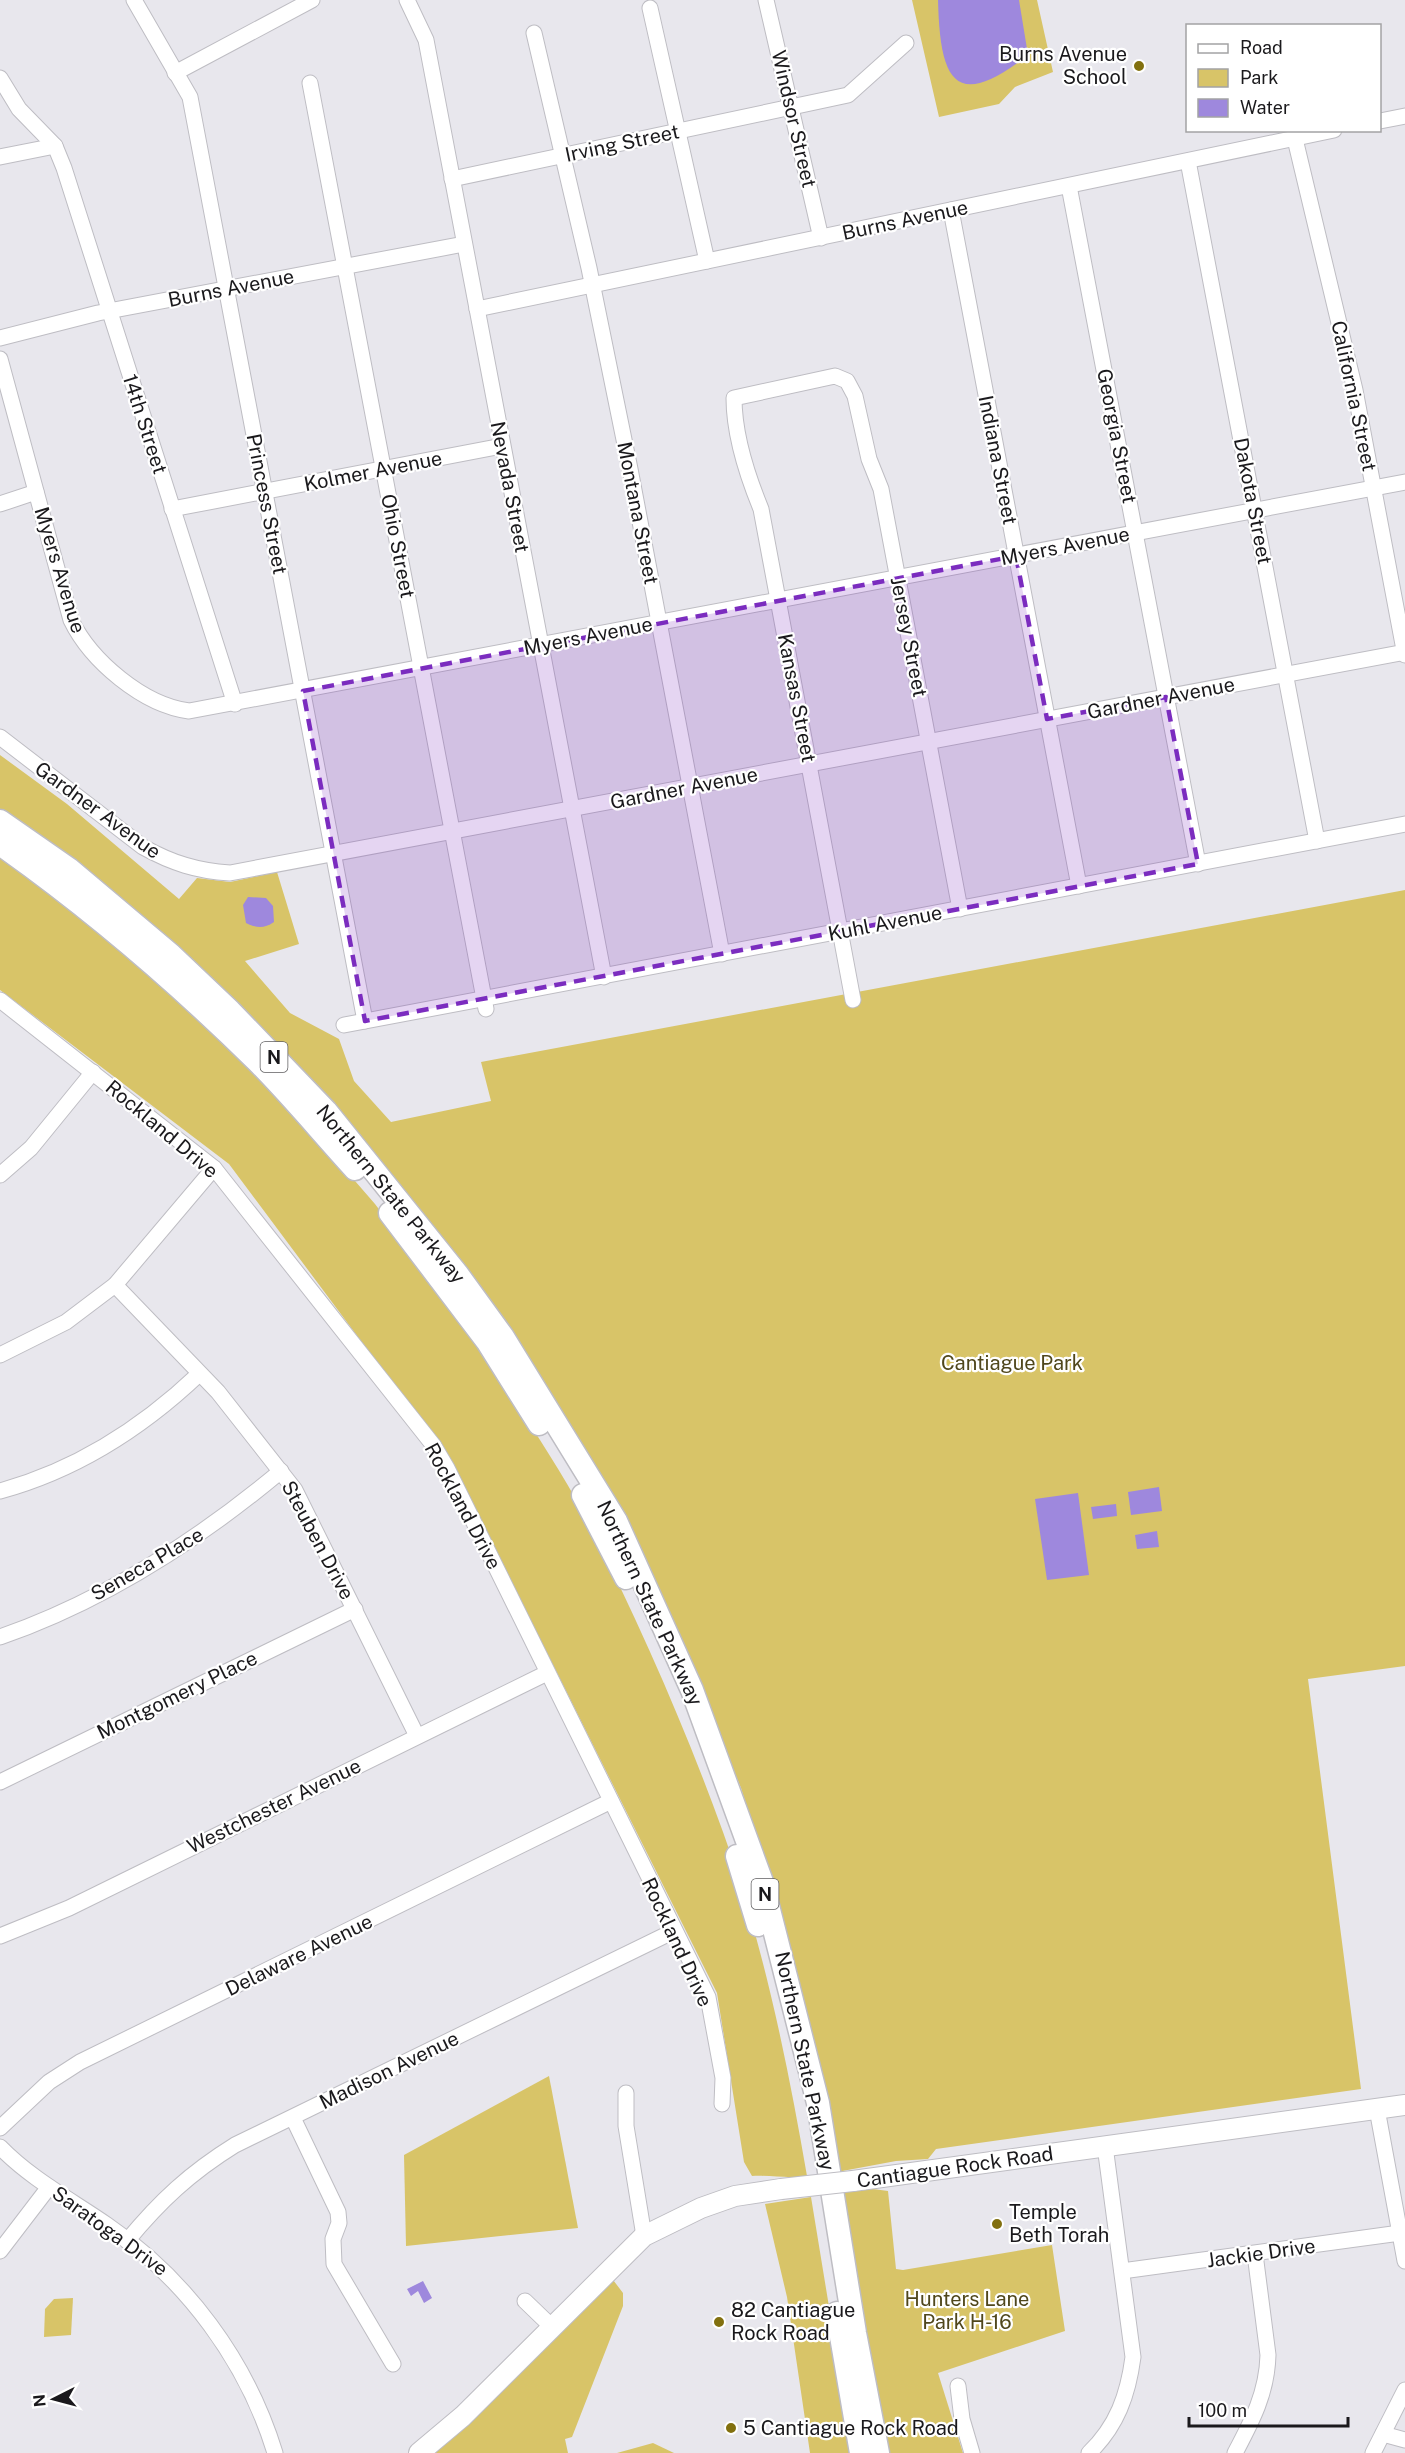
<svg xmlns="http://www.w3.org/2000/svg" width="1405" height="2453" viewBox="0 0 1405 2453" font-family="'Public Sans',sans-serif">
<rect width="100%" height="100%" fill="#e8e7ed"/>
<g fill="#d8c468">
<path d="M912 0H1037L1053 72 1015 87 999 104 939 117Z"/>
<path d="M0 755 67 804 179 899 197 878 230 882 277 872 299 944 245 961 290 1013 339 1039 354 1081 391 1122 491 1101 481 1062 1405 890V1666L1308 1679 1361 2089 936 2149 928 2159 896 2161 837 2172 779 1911 741 1788 672 1623 545 1387 512 1395C536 1435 563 1474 585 1516 637 1618 684 1724 723 1832 763 1943 787 2060 807 2176 789 2179 771 2175 752 2176L744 2162 717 1993 452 1463 229 1164 0 990V850L176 993 303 1121 375 1204 429 1275 471 1282 0 812Z"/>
<path d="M549 2076 578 2228 406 2246 404 2155Z"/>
<path d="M873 2189 888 2191 896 2269 903 2270 1052 2245 1065 2331 938 2373 963 2453H884L840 2193Z"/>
<path d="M811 2197 853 2453H810L787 2297 765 2204Z"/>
<path d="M607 2272 623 2293V2306L572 2437 565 2439 568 2453H419Z"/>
<path d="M73 2298 71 2335 44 2337 45 2309 54 2299Z"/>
<path d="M653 2443 674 2453H617Z"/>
</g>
<g fill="#9e88dd">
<path d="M938 0H1019L1028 55C953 114 940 78 938 0Z"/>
<path d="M248 897 266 898 273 906 274 922C264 929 256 928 246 923L243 905Z"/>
<path d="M1159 1487 1162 1511 1131 1515 1128 1492Z"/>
<path d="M1078 1493 1089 1575 1047 1580 1035 1499Z"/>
<path d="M1116 1504 1117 1516 1093 1519 1091 1507Z"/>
<path d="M1157 1531 1159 1547 1137 1549 1135 1535Z"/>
<path d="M423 2281 432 2298 424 2303 418 2291 411 2296 407 2289Z"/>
</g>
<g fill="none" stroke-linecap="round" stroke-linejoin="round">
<defs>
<g id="minor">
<path d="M134 0 190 97 365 1021"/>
<path d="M407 0 426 40 604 977"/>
<path d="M766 0 821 238"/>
<path d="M650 8 707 261"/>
<path d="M534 33 589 268 630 469 722 954"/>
<path d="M175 73 312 0"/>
<path d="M0 78 19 109 55 146 64 168 235 704"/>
<path d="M310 83 486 1009"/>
<path d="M1380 121 1405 116"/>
<path d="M1295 139 1355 390 1405 655"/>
<path d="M0 157 55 146"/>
<path d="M1188 161 1317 841"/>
<path d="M452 179 848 95 906 43"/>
<path d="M1069 186 1198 864"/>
<path d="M951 210 1079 886"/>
<path d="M477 309 1334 130"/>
<path d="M0 338 98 313 464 244"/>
<path d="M0 359 71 620C91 661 143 705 189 711L1405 482"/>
<path d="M0 504 36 492"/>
<path d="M172 509 502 446"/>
<path d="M0 737 143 847C172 863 197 871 230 873L1405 652"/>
<path d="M0 1000 214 1168 434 1446 447 1468 708 1997 723 2078 722 2104"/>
<path d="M853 1000 761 509C747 475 734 435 734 398L835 376 847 381 855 396 869 459 881 489 960 909"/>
<path d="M344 1025 1405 824"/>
<path d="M0 1175 31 1148 93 1072"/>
<path d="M115 1285 218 1392 295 1490 417 1736"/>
<path d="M0 1355 66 1322 115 1285 214 1168"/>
<path d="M0 1491C77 1470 141 1429 199 1374"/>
<path d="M0 1637C104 1601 197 1541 281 1471"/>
<path d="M0 1782 355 1609"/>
<path d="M0 1936 69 1908 547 1673"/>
<path d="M626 2093V2126L644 2236"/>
<path d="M1377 2109 1405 2261"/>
<path d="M293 2118 338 2212 339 2223 333 2239 334 2264 393 2364"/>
<path d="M0 2128 49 2082 80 2062 611 1801"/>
<path d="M0 2147C31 2179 71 2200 107 2225 186 2279 247 2361 275 2453"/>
<path d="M127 2241C160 2201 190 2173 235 2145L674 1931"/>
<path d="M0 2251 49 2187"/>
<path d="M1122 2271 1400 2233"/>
<path d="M525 2301 552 2327"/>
<path d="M958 2386 962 2419 972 2453"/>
<path d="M1383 2434 1405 2440"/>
<path d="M1089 2453C1117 2426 1128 2395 1133 2357L1105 2146"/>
<path d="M1235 2453C1252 2421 1267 2393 1268 2355L1255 2254"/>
<path d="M1373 2453 1405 2390"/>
</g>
<g id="major">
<path d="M853 2181 1405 2105"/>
<path d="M419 2453 463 2416 644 2236 701 2208 735 2196 781 2189"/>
</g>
<g id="highway">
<path d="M0 821 69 869 171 955 230 1011 326 1111 458 1275 503 1337 616 1521 692 1690 762 1882 818 2103 855 2333 878 2453"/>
<path d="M0 844C92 909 177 982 257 1061 291 1095 322 1133 355 1169"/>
<path d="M390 1213 487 1341 539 1424"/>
<path d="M583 1495 626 1578"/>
<path d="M737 1856 758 1925"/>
<path d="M837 2313 861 2453"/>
</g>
</defs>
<use href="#minor" stroke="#bebdc3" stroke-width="17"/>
<use href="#major" stroke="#bebdc3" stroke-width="22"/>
<use href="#highway" stroke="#bebdc3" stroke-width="25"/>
<use href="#minor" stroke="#fff" stroke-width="15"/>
<use href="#major" stroke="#fff" stroke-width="20"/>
<use href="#highway" stroke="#fff" stroke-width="22"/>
<defs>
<path id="major-bridge" d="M781 2189 853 2181"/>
</defs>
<use href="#major-bridge" stroke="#bebdc3" stroke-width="22" stroke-linecap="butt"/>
<use href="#major-bridge" stroke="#fff" stroke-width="20"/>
</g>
<path fill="#7b2cbf" fill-opacity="0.2" stroke="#7b2cbf" stroke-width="4.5" stroke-dasharray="12 8" stroke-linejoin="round" d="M1016 556 1047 719 1166 697 1198 864 365 1021 303 691Z"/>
<g fill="#82700f" stroke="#fff" stroke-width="2">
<circle cx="1139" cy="66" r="6"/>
<circle cx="997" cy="2224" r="6"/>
<circle cx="719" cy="2322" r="6"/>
<circle cx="731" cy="2428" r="6"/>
</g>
<g text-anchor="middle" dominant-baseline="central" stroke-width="4.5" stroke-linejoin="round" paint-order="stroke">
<g fill="#fff" stroke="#5f5e60" stroke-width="1.5">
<rect x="260.5" y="1042" width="27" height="30" rx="4.5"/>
<rect x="751.5" y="1879" width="27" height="30" rx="4.5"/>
</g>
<g font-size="18" font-weight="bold" fill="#1a191c">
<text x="274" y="1057">N</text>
<text x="765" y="1894">N</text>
</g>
<g font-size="20" fill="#1a191c" stroke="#fff" text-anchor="start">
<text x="1127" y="54" text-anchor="end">Burns Avenue<tspan x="1127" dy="23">School</tspan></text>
<text x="1009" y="2212">Temple<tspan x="1009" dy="23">Beth Torah</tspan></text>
<text x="731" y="2310">82 Cantiague<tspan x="731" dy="23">Rock Road</tspan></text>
<text x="743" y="2428">5 Cantiague Rock Road</text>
</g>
<g font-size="20" fill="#1a191c" stroke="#fff">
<text transform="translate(794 119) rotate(77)">Windsor Street</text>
<text transform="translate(622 143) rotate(-12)">Irving Street</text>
<text transform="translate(905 220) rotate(-12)">Burns Avenue</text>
<text transform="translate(231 288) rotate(-11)">Burns Avenue</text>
<text transform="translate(1354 396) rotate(78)">California Street</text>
<text transform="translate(145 424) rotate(72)">14th Street</text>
<text transform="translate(1117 436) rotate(79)">Georgia Street</text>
<text transform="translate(998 460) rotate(79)">Indiana Street</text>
<text transform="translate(373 471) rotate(-11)">Kolmer Avenue</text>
<text transform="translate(510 487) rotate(79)">Nevada Street</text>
<text transform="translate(1253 501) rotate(79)">Dakota Street</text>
<text transform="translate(267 504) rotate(79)">Princess Street</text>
<text transform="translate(638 513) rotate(79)">Montana Street</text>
<text transform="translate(398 546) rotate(79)">Ohio Street</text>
<text transform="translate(1065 546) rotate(-11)">Myers Avenue</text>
<text transform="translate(60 570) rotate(73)">Myers Avenue</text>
<text transform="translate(588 636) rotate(-11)">Myers Avenue</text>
<text transform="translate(909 637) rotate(79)">Jersey Street</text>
<text transform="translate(797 698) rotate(79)">Kansas Street</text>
<text transform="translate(1161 698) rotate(-11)">Gardner Avenue</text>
<text transform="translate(684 788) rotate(-11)">Gardner Avenue</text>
<text transform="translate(98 810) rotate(36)">Gardner Avenue</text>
<text transform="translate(885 923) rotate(-11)">Kuhl Avenue</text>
<text transform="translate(162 1129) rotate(40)">Rockland Drive</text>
<text transform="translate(391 1194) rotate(51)">Northern State Parkway</text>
<text transform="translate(463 1506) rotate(62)">Rockland Drive</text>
<text transform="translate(318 1540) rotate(62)">Steuben Drive</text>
<text transform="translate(147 1564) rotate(-30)">Seneca Place</text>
<text transform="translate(650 1603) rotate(65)">Northern State Parkway</text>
<text transform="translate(177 1695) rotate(-26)">Montgomery Place</text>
<text transform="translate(274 1806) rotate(-26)">Westchester Avenue</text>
<text transform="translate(677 1942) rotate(65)">Rockland Drive</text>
<text transform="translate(299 1955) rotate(-26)">Delaware Avenue</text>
<text transform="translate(805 2061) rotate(78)">Northern State Parkway</text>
<text transform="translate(389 2070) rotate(-26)">Madison Avenue</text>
<text transform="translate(955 2167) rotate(-8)">Cantiague Rock Road</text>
<text transform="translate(110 2231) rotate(36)">Saratoga Drive</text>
<text transform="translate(1261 2253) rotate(-8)">Jackie Drive</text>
</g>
<g font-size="20" fill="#50471c" stroke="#fff">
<text x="1012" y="1363">Cantiague Park</text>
<text x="967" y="2299">Hunters Lane<tspan x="967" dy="23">Park H-16</tspan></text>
</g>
</g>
<rect x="1186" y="24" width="195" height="108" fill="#ffffff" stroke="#a3a3a4" stroke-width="1.5"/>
<rect x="1198" y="44" width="30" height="9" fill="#ffffff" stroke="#a3a3a4" stroke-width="1.5"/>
<text x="1240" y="54" font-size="18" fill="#1a191c">Road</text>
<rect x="1198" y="69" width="30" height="18" fill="#d8c468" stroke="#a3a3a4" stroke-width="1.5"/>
<text x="1240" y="84" font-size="18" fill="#1a191c">Park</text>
<rect x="1198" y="99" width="30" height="18" fill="#9e88dd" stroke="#a3a3a4" stroke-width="1.5"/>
<text x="1240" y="114" font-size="18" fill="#1a191c">Water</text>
<g transform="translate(54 2399) rotate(264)" stroke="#ffffff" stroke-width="4.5" paint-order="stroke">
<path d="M0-4.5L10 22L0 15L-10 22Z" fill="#1a191c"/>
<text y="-9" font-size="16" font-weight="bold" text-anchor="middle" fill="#1a191c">N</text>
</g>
<path d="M1189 2417v9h159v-9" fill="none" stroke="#1a191c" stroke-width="3"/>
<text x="1198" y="2417" font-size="18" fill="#1a191c" stroke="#ffffff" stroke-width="4.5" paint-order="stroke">100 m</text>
</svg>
